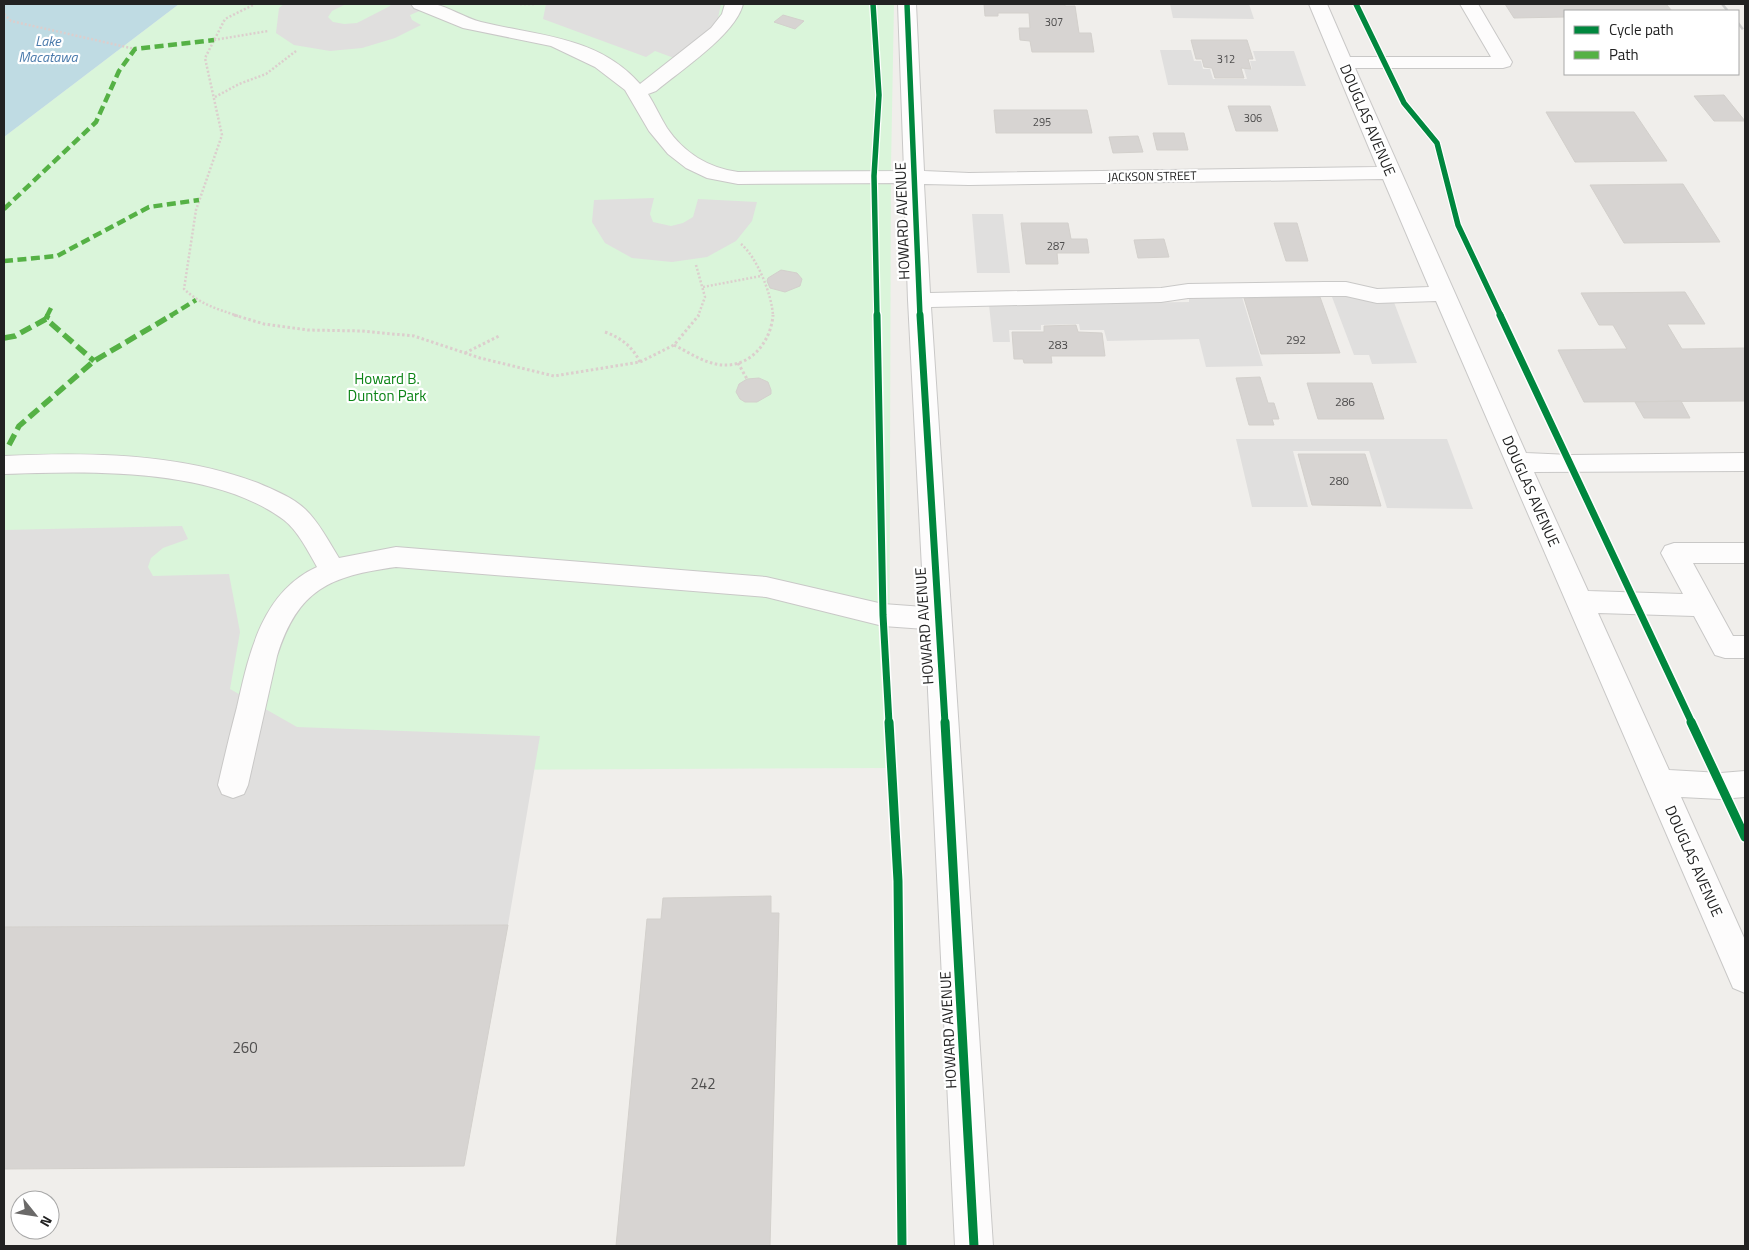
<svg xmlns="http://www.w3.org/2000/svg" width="1749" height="1250" viewBox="0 0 1749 1250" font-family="'Titillium Web',sans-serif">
<rect width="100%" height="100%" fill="#f0eeeb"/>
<path fill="#daf5da" d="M179 4H894L891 166 889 768 4 772V137Z"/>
<g fill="#e0dfde">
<path d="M284 4H346L332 11 328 17 333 22 344 24 357 23 390 6 391 4H436L410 15 412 20 421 25 395 38 362 48 330 51 294 45 276 33 279 8Z"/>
<path d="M546 4H721L718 18 710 29 674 58 655 51 646 57 543 19Z"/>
<path d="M1170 4H1249L1254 19 1173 18Z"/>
<path d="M1160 50H1191L1194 61H1201L1203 69H1210L1213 79H1247L1244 69H1252L1250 61H1256L1253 51H1294L1306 86 1168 85Z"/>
<path d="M654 198 650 214 653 222 671 226 683 223 693 217 698 199 757 202 752 221 736 241 707 257 672 262 632 258 605 243 592 222 594 200Z"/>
<path d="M972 214H1003L1010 273H977Z"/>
<path d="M1242 297 1263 366 1206 367 1199 339 1107 341 1104 330H1080L1079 324 1041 325V330H1009L1010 342H993L989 305 1189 302V298Z"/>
<path d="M1332 297H1392L1417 363 1372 364 1369 355H1354Z"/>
<path d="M1236 439H1447L1473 509 1387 508 1369 451H1293L1308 507H1252Z"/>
<path d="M182 526 188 539 163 548 151 558 148 567 153 576 229 574 240 632 230 689 297 727 540 736 508 925 4 927V530Z"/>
</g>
<path fill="#bfdbe3" d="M4 4H179L4 137Z"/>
<g fill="#d7d4d2" stroke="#d3d0cc">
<path d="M984 4H1065V6H1075L1079 33H1091L1094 52H1032L1030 41 1020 40 1019 28H1030L1029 13H998V16H985Z"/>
<path d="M1505 4H1666L1672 11H1565V17L1514 18Z"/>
<path d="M783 15 804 21 795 29 774 22Z"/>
<path d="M1191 40H1247L1253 59H1248L1251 69 1241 68 1244 78H1215L1212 68 1204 67 1202 59H1196Z"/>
<path d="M1724 95 1745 121H1714L1694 96Z"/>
<path d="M1228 106H1270L1278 131H1236Z"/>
<path d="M994 110H1087L1092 133H996Z"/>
<path d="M1546 112H1634L1667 161 1575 162Z"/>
<path d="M1153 133H1184L1188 150H1157Z"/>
<path d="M1138 136 1143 152 1113 153 1109 137Z"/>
<path d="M1683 184 1720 242 1624 243 1590 185Z"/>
<path d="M1021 223H1068L1071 239H1087L1089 253H1057L1058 264H1026Z"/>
<path d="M1274 223H1297L1308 261H1286Z"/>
<path d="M1164 239 1169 257 1138 258 1134 240Z"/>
<path d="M781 270 797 273 802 279 800 286 785 292 770 288 767 281 768 278Z"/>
<path d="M1685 292 1705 324H1667L1682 349 1745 348V401L1584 402 1558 350 1627 349 1613 325H1599L1581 293Z"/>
<path d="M1320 297 1340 353 1261 354 1244 298Z"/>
<path d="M1076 325 1078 332 1102 333 1105 356H1051L1052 363H1024L1023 359H1014L1012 332H1044V326Z"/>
<path d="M1260 377 1268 403H1274L1279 419H1272L1274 425H1249L1236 378Z"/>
<path d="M759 378 768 382 771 390V394L757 402H745L740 399 736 392 739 384 747 379Z"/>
<path d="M1307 383H1372L1384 419H1318Z"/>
<path d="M1681 401 1690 418H1644L1635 402Z"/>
<path d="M1298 454H1365L1381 506 1312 505Z"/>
<path d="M771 896V913H779L770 1246H616L647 919H661L663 898Z"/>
<path d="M508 925 464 1166 4 1169V927Z"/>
</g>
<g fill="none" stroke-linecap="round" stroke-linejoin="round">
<defs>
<path id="minor" d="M411 4C418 4 427 2 434 4 449 7 465 18 481 22 537 36 598 36 640 84L711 28 722 14 725 4H743C736 34 680 71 656 91L648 94C655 105 660 117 667 128 684 153 709 168 738 172L904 171 898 4H916L924 171 969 173 1377 167 1309 4H1327L1350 57H1491L1460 4H1478L1512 62 1510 66 1503 68H1355L1526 453 1570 455 1745 453V471L1534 472 1588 591 1683 594 1661 553 1665 546 1674 543H1745V563H1693L1733 636H1745V658H1725L1715 655 1694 616 1598 613 1669 770 1721 773 1745 771V797L1721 799 1681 797 1745 940V993L1733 988 1436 301 1377 303 1346 296H1325L1188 298 1161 302 931 307 993 1246H955L925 629 883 626 766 597 396 567C330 576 298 589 277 656L248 785 244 794 233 798 222 794 218 785C224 759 230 733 237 707 249 653 262 592 317 567 308 551 298 531 284 520 213 467 89 471 4 474V456C88 452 178 453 258 483 274 490 292 497 305 509 319 522 329 542 339 558L396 547 766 577 883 604 924 607 908 300 904 183 738 184 707 178 686 168 668 154 649 131 625 90 595 67 551 46 463 28 414 8ZM1383 179 1429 287 1377 289 1346 282H1325L1188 284 1161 288 930 293 924 184 969 185Z"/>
</defs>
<use href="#minor" stroke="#c9c8c7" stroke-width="2"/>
<g stroke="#dccecd" stroke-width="2.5" stroke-dasharray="2 2" stroke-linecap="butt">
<path d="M520 4H534"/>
<path d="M4 14 11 21 135 49"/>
<path d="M214 40 268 31"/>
<path d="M215 97 239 84 266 74 296 51"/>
<path d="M741 244C757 257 772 295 773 316"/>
<path d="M696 265 705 297 698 316"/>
<path d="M703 287 761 276"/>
<path d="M238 316C217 309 200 304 184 289L196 210 222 135 205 58 225 19 255 4"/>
</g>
<g stroke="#dccecd" stroke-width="3" stroke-dasharray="2.5 2.5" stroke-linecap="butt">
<path d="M234 315 264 324 308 330 362 331 414 336 480 358 554 376 640 362 674 345 699 315"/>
<path d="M605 332C621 338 632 346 640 362"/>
<path d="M674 345C688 352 701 361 716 364 748 371 771 343 773 315"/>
<path d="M465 353 499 336"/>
<path d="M738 363 747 379"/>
</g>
<use href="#minor" fill="#fdfcfc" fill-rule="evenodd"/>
<g stroke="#ccc" stroke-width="2.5" stroke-dasharray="8 8" stroke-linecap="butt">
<path d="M1722 4 1728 11"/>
<path d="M1738 23 1745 32"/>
</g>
<g stroke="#55b145" stroke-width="4.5" stroke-dasharray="9 4.5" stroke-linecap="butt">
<path d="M4 209 96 122 119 71 135 49 214 40"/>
<path d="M4 261 57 256 149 207 199 200"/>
<path d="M47 316 51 308"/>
<path d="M170 316 196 300"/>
</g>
<g stroke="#55b145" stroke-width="5.5" stroke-dasharray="12 5.5" stroke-linecap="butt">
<path d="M46 319 48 315"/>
<path d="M4 338 15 336 46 319 94 361"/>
<path d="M9 445 19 426 94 361 172 315"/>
</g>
<defs>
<g id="cycleway-far2">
<path d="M873 4 879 95 874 176 877 316"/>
<path d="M907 4 920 316"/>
<path d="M1356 4 1404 103 1437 143 1458 225 1501 316"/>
</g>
<g id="cycleway-far1">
<path d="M877 315 883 615 889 723"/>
<path d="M920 315 945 723"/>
<path d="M1500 315 1692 723"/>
</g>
<g id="cycleway">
<path d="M889 722 898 881 902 1246"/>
<path d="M945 722 974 1246"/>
<path d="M1691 722 1745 837"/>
</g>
</defs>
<use href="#cycleway-far2" stroke="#fff" stroke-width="8"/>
<use href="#cycleway-far1" stroke="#fff" stroke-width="10"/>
<use href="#cycleway" stroke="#fff" stroke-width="12"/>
<use href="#cycleway-far2" stroke="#00873e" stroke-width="5.5"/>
<use href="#cycleway-far1" stroke="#00873e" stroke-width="7"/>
<use href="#cycleway" stroke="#00873e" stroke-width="9"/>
</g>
<g text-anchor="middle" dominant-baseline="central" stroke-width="4.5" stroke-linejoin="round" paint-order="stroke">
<g font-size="11" fill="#4f4e4e">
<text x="1054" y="22">307</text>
<text x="1226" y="59">312</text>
<text x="1253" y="118">306</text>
<text x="1042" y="122">295</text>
<text x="1056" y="246">287</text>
</g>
<g font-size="12" fill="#222" stroke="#fff">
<text transform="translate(1152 176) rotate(-1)">JACKSON STREET</text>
</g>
<g font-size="12" fill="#4f4e4e">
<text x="1296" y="339">292</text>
<text x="1058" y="344">283</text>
<text x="1345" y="401">286</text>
<text x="1339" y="480">280</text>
</g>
<g font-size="14" font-style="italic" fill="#4a7aab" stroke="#fff">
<text x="48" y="40">Lake<tspan x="48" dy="16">Macatawa</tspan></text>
</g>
<g font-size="15" fill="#222" stroke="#fff">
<text transform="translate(1368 120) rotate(67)">DOUGLAS AVENUE</text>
<text transform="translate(902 221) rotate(-92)">HOWARD AVENUE</text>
<text transform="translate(1531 491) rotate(66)">DOUGLAS AVENUE</text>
<text transform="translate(924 626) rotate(-94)">HOWARD AVENUE</text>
<text transform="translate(1694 861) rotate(66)">DOUGLAS AVENUE</text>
<text transform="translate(948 1030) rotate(-93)">HOWARD AVENUE</text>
</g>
<g font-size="15" fill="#0c8416" stroke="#fff">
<text x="387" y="378">Howard B.<tspan x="387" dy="17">Dunton Park</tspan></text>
</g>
<g font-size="15" fill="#4f4e4e">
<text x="245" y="1047">260</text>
<text x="703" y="1083">242</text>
</g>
</g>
<rect width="1749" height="1250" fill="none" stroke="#222222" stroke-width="10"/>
<rect x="1564" y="10" width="175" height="65" fill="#ffffff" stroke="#a7a7a7"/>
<rect x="1574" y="26" width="25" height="8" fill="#00873e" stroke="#a7a7a7"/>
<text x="1609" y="35" font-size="15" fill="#222222">Cycle path</text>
<rect x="1574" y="51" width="25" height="8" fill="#55b145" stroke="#a7a7a7"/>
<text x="1609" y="60" font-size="15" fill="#222222">Path</text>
<g transform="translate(35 1215) rotate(120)"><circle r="24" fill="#ffffff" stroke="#a7a7a7"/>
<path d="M0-4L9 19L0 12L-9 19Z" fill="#6a6968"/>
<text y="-8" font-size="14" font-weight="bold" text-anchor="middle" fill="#222222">N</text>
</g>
</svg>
